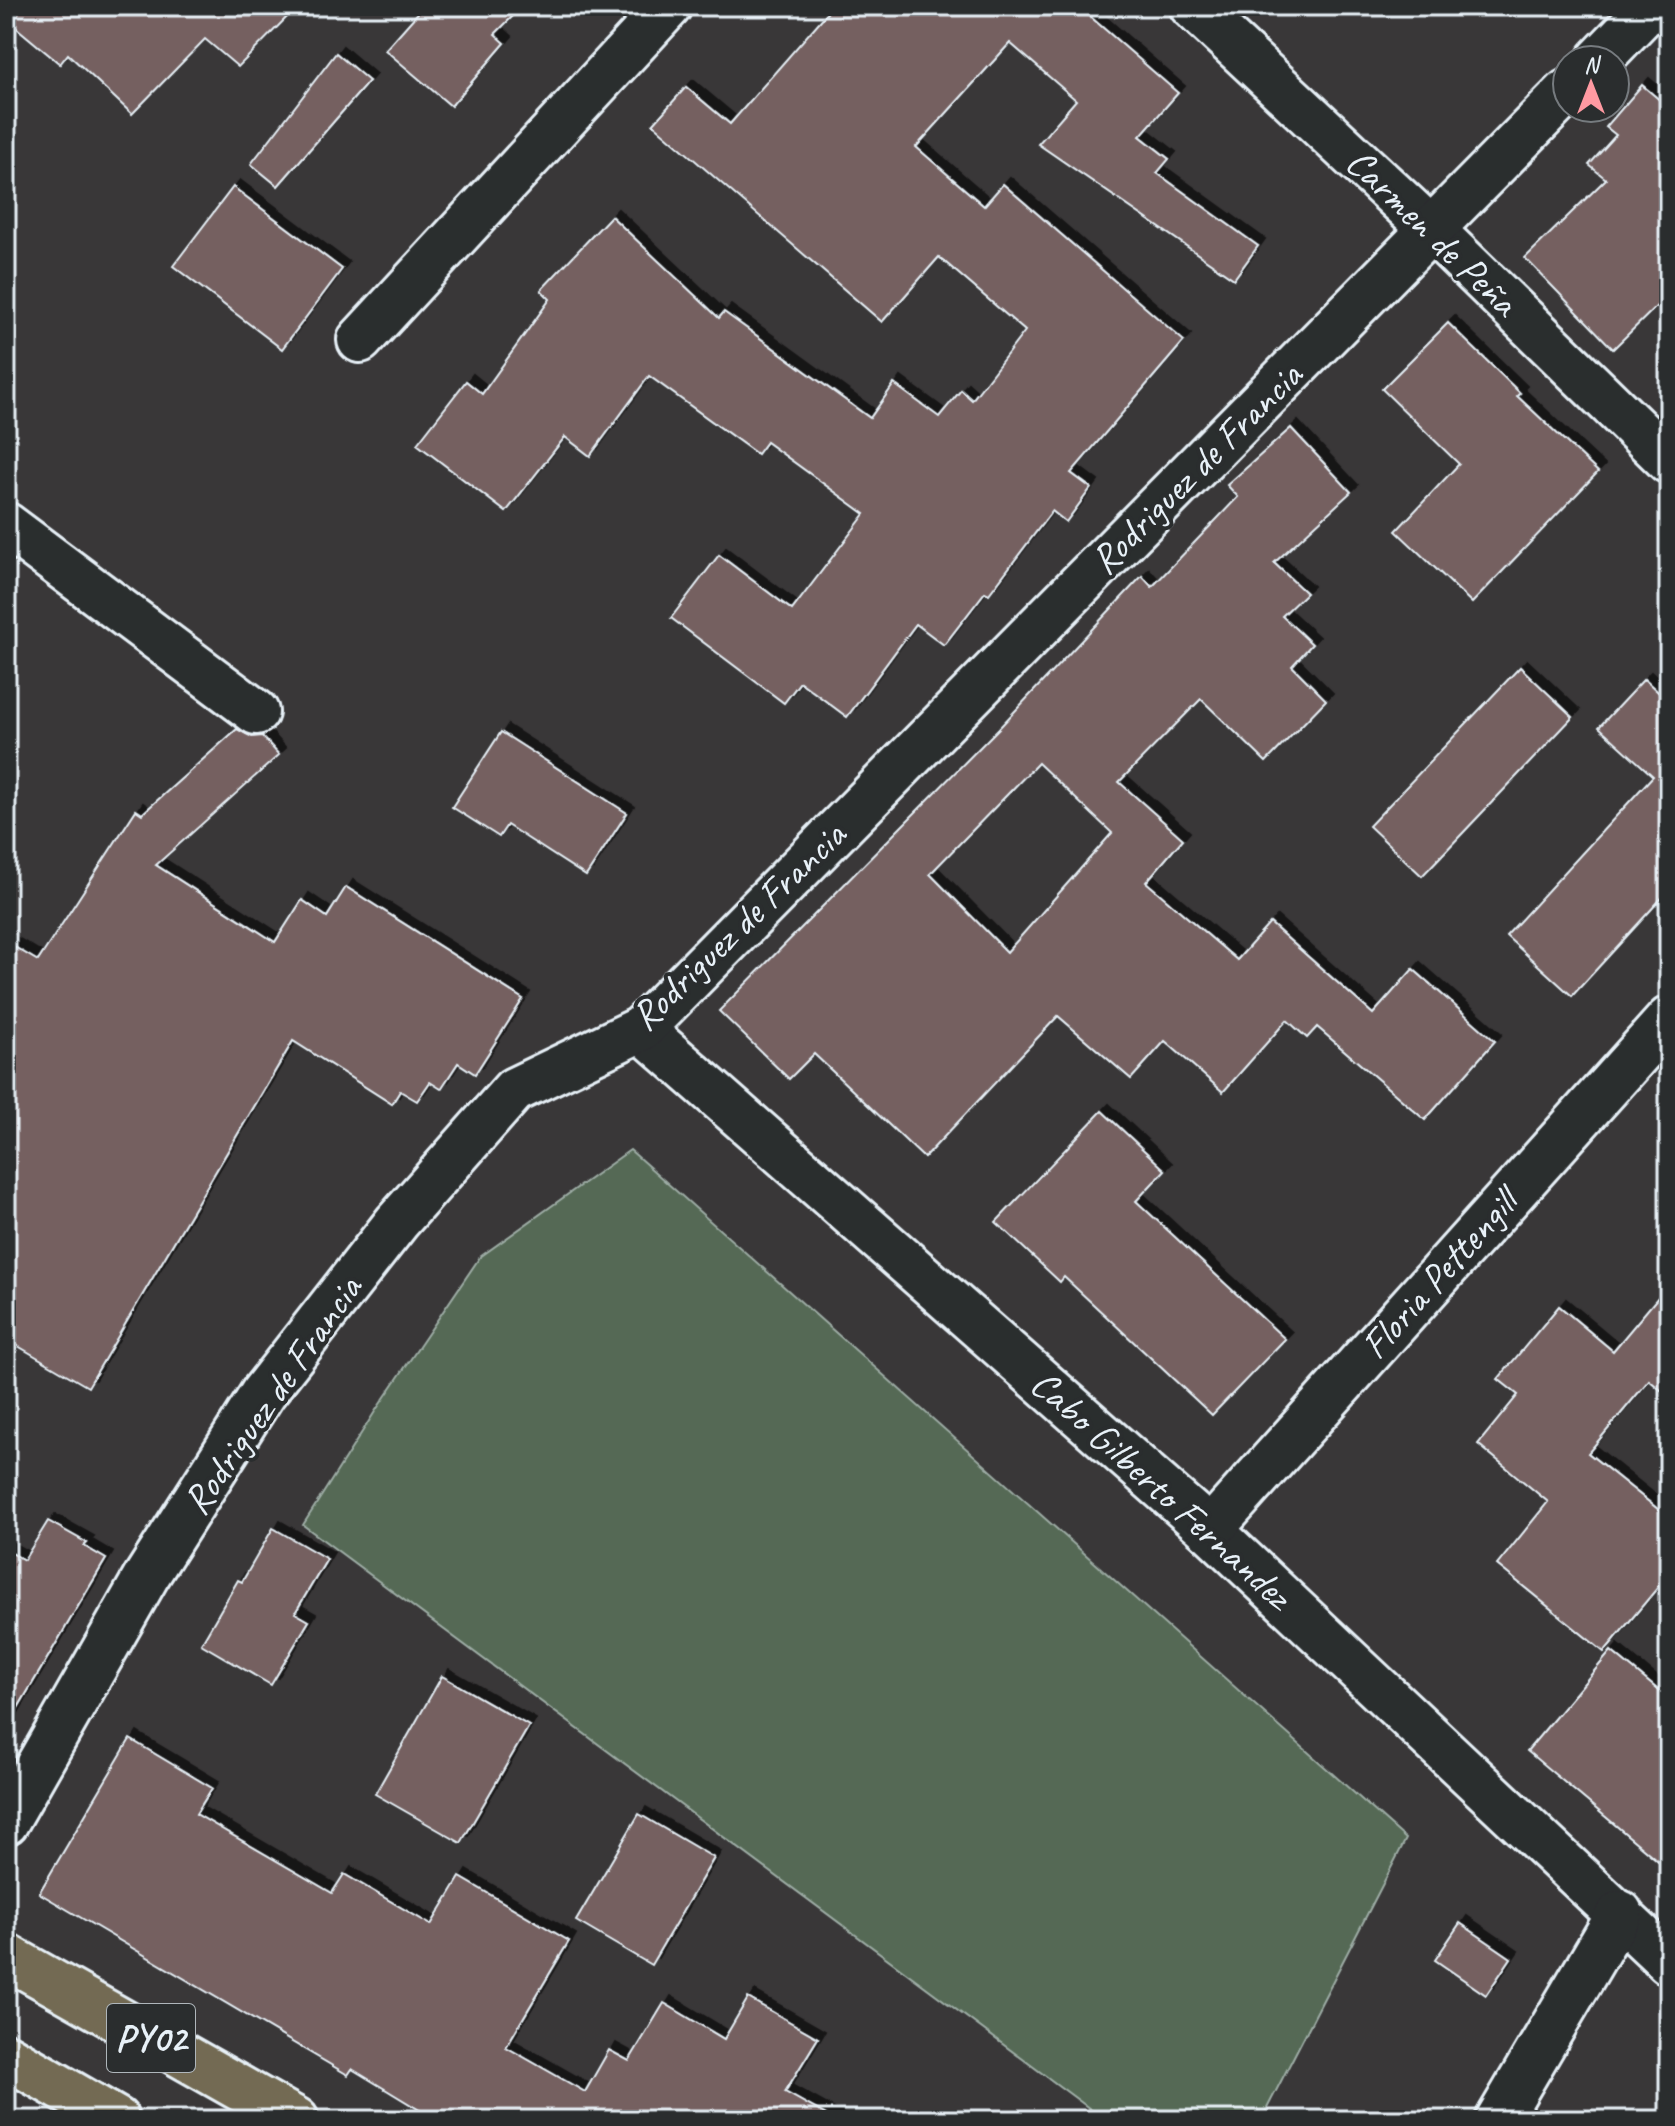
<svg xmlns="http://www.w3.org/2000/svg" width="1675" height="2126" viewBox="0 0 1675 2126" font-family="Caveat,sans-serif">
<defs>
<filter id="shadow"><feDropShadow dx="7" dy="-7" stdDeviation="0" flood-color="#0009"/></filter>
</defs>
<rect width="100%" height="100%" fill="#393738"/>
<filter id="ink" filterUnits="userSpaceOnUse"><feTurbulence type="fractalNoise" baseFrequency=".0125" numOctaves="2"/><feDisplacementMap in="SourceGraphic" scale="16" xChannelSelector="R" yChannelSelector="G"/><feConvolveMatrix kernelMatrix="1 2 1 2 8 2 1 2 1" color-interpolation-filters="sRGB"/></filter>
<g filter="url(#ink)">
<path fill="#546954" stroke="#9eada6" stroke-width="2" d="M630 1150 1406 1839 1261 2120H1105L303 1525 376 1410 480 1257Z"/>
<g fill="#746160" stroke="#e8f1f8" stroke-width="2" fill-rule="evenodd" filter="url(#shadow)">
<path d="M6 6H298L238 67 205 39 132 114 68 54 60 64 6 19Z"/>
<path d="M424 6H523L495 34 505 43 451 106 385 50Z"/>
<path d="M833 6H1078L1178 93 1140 136 1169 159 1157 173 1258 246 1234 279 1038 144 1076 100 1010 43 916 147 984 206 1003 184 1184 341 1071 473 1091 488 1066 522 1052 511 989 594 985 592 944 645 916 624 847 717 800 682 784 703 671 618 719 555 792 610 865 514 766 442 757 454 649 376 590 456 565 437 506 512 417 444 466 381 482 394 550 299 541 290 611 216 719 318 724 312 870 418 894 384 939 417 961 390 972 400 1025 331 939 257 882 322 653 124 686 87 730 124Z"/>
<path d="M336 53 369 81 278 186 251 164Z"/>
<path d="M1642 85 1669 108V294L1613 349 1525 258 1606 179 1589 165 1616 135 1606 127Z"/>
<path d="M233 187 342 269 282 349 173 266Z"/>
<path d="M1448 323 1520 393 1517 396 1598 472 1472 603 1396 531 1459 464 1382 389Z"/>
<path d="M1291 428 1351 492 1274 563 1306 593 1282 616 1312 644 1292 666 1326 700 1266 762 1201 699 1119 782 1183 839 1146 882 1237 960 1270 923 1373 1014 1413 969 1495 1041 1425 1120 1317 1027 1307 1038 1287 1020 1223 1092 1165 1041 1131 1079 1058 1016 924 1158 814 1054 789 1079 719 1011 1000 727 1142 576 1152 587 1238 497 1227 485ZM1038 763 1112 833 1007 952 930 874Z"/>
<path d="M1520 667 1573 717 1422 876 1369 826Z"/>
<path d="M1644 679 1669 702V890L1572 996 1506 936 1653 776 1599 727Z"/>
<path d="M237 729 252 737 262 736 279 755 156 865 275 942 302 900 327 917 346 887 523 999 475 1074 458 1063 441 1089 430 1082 417 1101 400 1091 392 1104 293 1041 88 1387 6 1339V942L38 961 136 810 142 814Z"/>
<path d="M501 732 627 813 586 876 507 825 499 837 452 807Z"/>
<path d="M1102 1111 1165 1170 1136 1201 1285 1339 1212 1415 1064 1277 1060 1282 996 1222Z"/>
<path d="M1669 1284V1397L1649 1380 1588 1453 1669 1518V1574L1604 1652 1497 1565 1548 1502 1478 1444 1518 1395 1498 1379 1559 1306 1613 1351Z"/>
<path d="M48 1521 87 1543 84 1546 106 1559 6 1728V1550L24 1560Z"/>
<path d="M273 1528 327 1559 295 1613 309 1621 271 1685 201 1644 238 1580 242 1582Z"/>
<path d="M1611 1651 1669 1699V1870L1527 1751Z"/>
<path d="M442 1676 529 1726 461 1843 375 1794Z"/>
<path d="M130 1739 212 1788 196 1814 332 1893 344 1874 431 1925 460 1877 569 1941 506 2047 585 2092 609 2050 629 2061 664 2003 724 2039 748 1998 818 2038 785 2092 835 2120H436L352 2069 348 2075 39 1893Z"/>
<path d="M639 1814 714 1858 651 1965 576 1921Z"/>
<path d="M1460 1923 1511 1958 1486 1995 1435 1960Z"/>
</g>
<g fill="none" stroke-linecap="round" stroke-linejoin="round">
<defs>
<g id="street">
<path d="M1192 6 1432 230 1669 461"/>
<path d="M1599 60 1651 6"/>
<path d="M360 340 669 6"/>
<path d="M6 525 256 712"/>
<path d="M641 1029 1210 1530 1669 1962"/>
<path d="M1210 1530 1669 1019"/>
<path d="M6 1822 146 1577 263 1393 397 1222 514 1090 641 1029 1567 92"/>
<path d="M1498 2120 1620 1913"/>
</g>
<g id="highway">
<path d="M6 1956 296 2120"/>
<path d="M6 2056 117 2120"/>
</g>
</defs>
<use href="#street" stroke="#e8f1f8" stroke-width="50"/>
<use href="#highway" stroke="#e8f1f8" stroke-width="50"/>
<use href="#street" stroke="#2a2d2e" stroke-width="44"/>
<use href="#highway" stroke="#736b52" stroke-width="44"/>
</g>
</g>
<g text-anchor="middle" dominant-baseline="central" stroke-width="8" stroke-linejoin="round" paint-order="stroke">
<rect fill="#2a2d2e" stroke="#afb6bb" stroke-width="2" x="107" y="2004" width="88" height="68" rx="6"/>
<g font-size="38" font-weight="bold" fill="#e8f1f8">
<text x="151" y="2038">PY02</text>
</g>
<g font-size="40" fill="#e8f1f8" stroke="#2a2d2e">
<text transform="translate(1432 232) rotate(44)">Carmen de Peña</text>
<text transform="translate(1196 468) rotate(-45)">Rodriguez de Francia</text>
<text transform="translate(738 926) rotate(-44)">Rodriguez de Francia</text>
<text transform="translate(1439 1274) rotate(-48)">Floria Pettengill</text>
<text transform="translate(272 1395) rotate(-55)">Rodriguez de Francia</text>
<text transform="translate(1161 1489) rotate(42)">Cabo Gilberto Fernandez</text>
</g>
</g>
<rect width="1675" height="2126" fill="none" stroke="#2a2d2e" stroke-width="32"/>
<rect x="16" y="16" width="1643" height="2094" fill="none" stroke="#e8f1f8" stroke-width="3" filter="url(#ink)"/>
<g transform="translate(1591 84)"><circle r="38" fill="#2a2d2e" stroke="#767b7f" stroke-width="2"/>
<path d="M0-6L14 30L0 20L-14 30Z" fill="#ff9aa2"/>
<text y="-12" font-size="22" font-weight="bold" text-anchor="middle" fill="#e8f1f8">N</text>
</g>
</svg>
